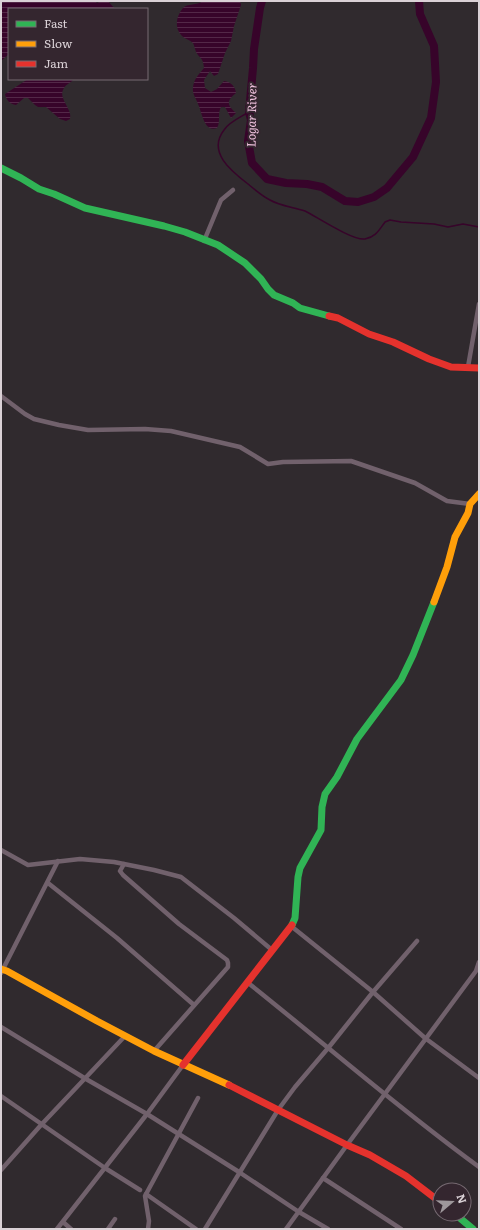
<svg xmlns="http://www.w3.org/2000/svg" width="480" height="1230" viewBox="0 0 480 1230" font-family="Literata,serif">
<defs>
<pattern id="water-rules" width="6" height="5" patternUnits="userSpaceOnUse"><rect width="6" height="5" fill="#37042a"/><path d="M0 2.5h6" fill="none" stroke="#532848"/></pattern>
</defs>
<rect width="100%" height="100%" fill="#302a2e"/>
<g fill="url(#water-rules)">
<path d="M1 1H95L97 3 101 1H108L115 9H9V54L1 61Z"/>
<path d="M203 1H240L241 5 234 26 231 41 225 53 218 74 214 76 210 71 204 80 205 88 211 92 217 89 224 81C231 82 235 86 236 93 226 101 227 105 236 113L231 118 225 107H221C217 114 221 121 217 128 204 133 202 112 198 104 196 98 192 94 193 87 194 79 199 74 204 68 203 57 200 59 196 52 195 49 194 45 193 43 190 40 185 39 182 36 174 28 176 16 183 8 187 3 197 6 203 1Z"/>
<path d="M28 79H74C71 83 66 84 64 88 57 98 73 109 70 119L66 121 60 119 46 107H38L35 105 28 98H24L16 105C10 104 6 100 5 94Z"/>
</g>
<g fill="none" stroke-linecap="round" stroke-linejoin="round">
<path stroke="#37042a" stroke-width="1.5" d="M249 112C241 117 229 122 224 130 207 152 231 171 248 184 254 189 262 196 270 200 280 206 293 207 305 211 317 217 353 241 365 239 376 237 379 230 385 222L390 220 401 222 434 224 448 227 463 224 479 227"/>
<path stroke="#37042a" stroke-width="8" d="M262 1 260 8 254 49 253 68 249 112 251 120 248 141 252 163 267 179 286 183 307 184 322 187 345 201 358 202 374 197 387 188 413 157 431 118 436 82 434 46 420 14 419 1"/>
<g stroke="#71616c" stroke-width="4.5">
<path d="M204 241 221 200 233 190"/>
<path d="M468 367 479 304"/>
<path d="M1 396 25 414 34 419 59 425 88 430 145 429 171 431 240 447 268 464 283 462 351 461 415 483 447 501 470 504"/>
<path d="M1 850 28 865 80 859 114 862 154 870 181 877 234 918 272 950"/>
<path d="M124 864 120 871 123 875 179 924 227 960 228 963V967L154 1051"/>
<path d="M48 883 117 938 194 1005"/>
<path d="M291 926 373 992 425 1038 479 1078"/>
<path d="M1 973 58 861"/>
<path d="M247 982C325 1044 399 1109 479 1167"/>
<path d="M1 1027 86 1079 147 1114 239 1172 299 1212 328 1229"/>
<path d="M1 1096 105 1168 140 1190"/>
<path d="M1 1170 41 1125 125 1036"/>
<path d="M323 1178 401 1229"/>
<path d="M146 1194 196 1229"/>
<path d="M63 1222 71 1229"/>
<path d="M57 1229 147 1114 183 1065"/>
<path d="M108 1229 115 1219"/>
<path d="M148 1229 149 1221 145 1196 198 1098"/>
<path d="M205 1229 278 1110 295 1087 329 1047 373 992 417 941"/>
<path d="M286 1229 347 1145 476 971 479 962"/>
</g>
<g stroke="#30b455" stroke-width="7">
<path d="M1 168 21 178 39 189 54 194 85 208 164 226 185 232 218 245 245 263 261 279 268 289 274 295 293 303 300 308 329 316"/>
<path d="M292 925 295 918 298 877 300 868 321 830 322 807 325 794 337 777 357 739 401 680 413 655 434 602"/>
<path d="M455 1214 473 1229"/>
</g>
<g stroke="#ff9f0a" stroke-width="7">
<path d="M434 602 447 567 455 537 468 513 470 504 479 494"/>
<path d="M1 969 7 971 97 1021 154 1051 229 1085"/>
</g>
<g stroke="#e5322d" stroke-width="7">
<path d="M329 316 338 318 369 334 393 342 429 359 451 367 479 368"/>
<path d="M183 1065 292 925"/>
<path d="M229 1085 347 1145 370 1155 406 1176 440 1202"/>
</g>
</g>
<g text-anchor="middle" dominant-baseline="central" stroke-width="4" stroke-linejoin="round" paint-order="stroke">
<g font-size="12" font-style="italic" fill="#f3c5e1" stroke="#34262f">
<text transform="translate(251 115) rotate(-89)">Logar River</text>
</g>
</g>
<rect width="480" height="1230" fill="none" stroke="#dad1d6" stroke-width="4"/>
<rect x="8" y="8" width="140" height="72" fill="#34262f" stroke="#766a72"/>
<rect x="16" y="21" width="20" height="6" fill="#30b455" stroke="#766a72"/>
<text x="44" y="28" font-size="12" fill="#dad1d6">Fast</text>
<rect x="16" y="41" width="20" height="6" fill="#ff9f0a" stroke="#766a72"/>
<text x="44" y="48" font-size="12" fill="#dad1d6">Slow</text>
<rect x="16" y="61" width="20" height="6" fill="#e5322d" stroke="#766a72"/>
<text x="44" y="68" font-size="12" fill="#dad1d6">Jam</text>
<g transform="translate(452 1202) rotate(71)"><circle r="19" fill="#34262f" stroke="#766a72"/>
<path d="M0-3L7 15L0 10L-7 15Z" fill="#9e979b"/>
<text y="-6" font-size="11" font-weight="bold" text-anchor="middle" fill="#dad1d6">N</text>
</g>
</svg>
